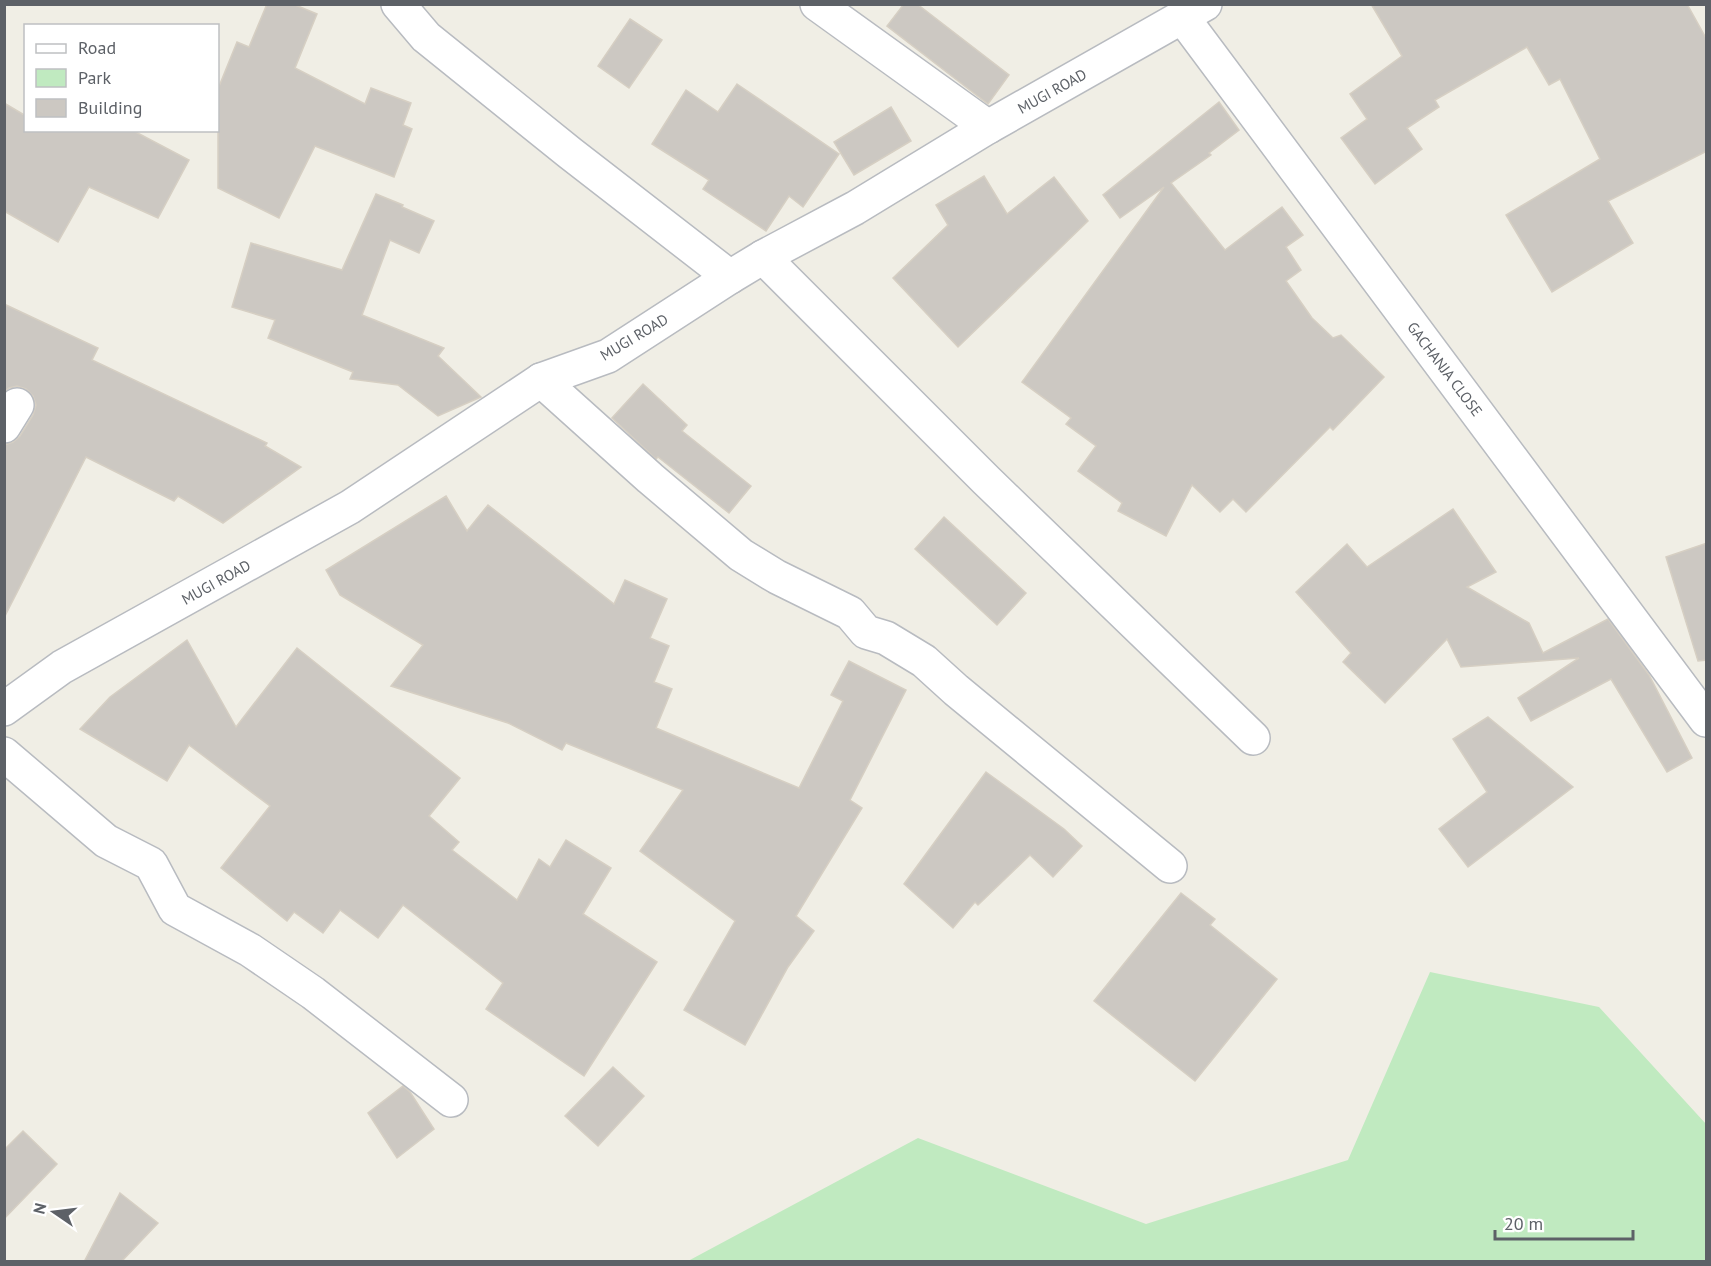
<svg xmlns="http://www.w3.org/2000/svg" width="1711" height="1266" viewBox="0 0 1711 1266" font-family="'PT Sans',sans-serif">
<rect width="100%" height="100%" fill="#f0eee5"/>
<path fill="#c0eac0" d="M1430 972 1599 1007 1706 1124V1261H688L918 1138 1146 1224 1348 1160Z"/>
<g fill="#ccc8c2" stroke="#d6cfc3" stroke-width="1.5">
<path d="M267 4H293L317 14 295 68 365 104 371 88 411 103 403 125 412 129 394 177 315 146 279 218 218 188V89L237 42 249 47Z"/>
<path d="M904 4H917L1009 75 988 104 887 26Z"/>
<path d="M1371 4H1687L1707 40V151L1608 201 1633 243 1552 292 1506 215 1600 159 1560 79 1549 85 1527 47 1435 100 1439 107 1407 128 1422 149 1375 184 1341 138 1367 119 1350 94 1402 56Z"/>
<path d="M630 19 662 40 629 88 598 66Z"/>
<path d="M737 84 839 154 803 207 789 196 766 231 703 189 709 180 652 144 686 90 718 112Z"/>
<path d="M1219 102 1239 130 1209 153 1211 155 1171 183 1225 250 1282 207 1303 235 1286 247 1301 270 1286 281 1312 318 1333 338 1341 335 1384 377 1333 430 1330 427 1246 512 1233 499 1220 512 1192 485 1166 536 1118 511 1122 503 1078 471 1096 446 1066 424 1071 418 1022 382 1164 187 1120 218 1103 195Z"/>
<path d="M4 103 26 116V130H132L189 160 158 218 89 187 58 242 4 211Z"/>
<path d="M891 107 911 141 854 175 834 142Z"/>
<path d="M984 176 1007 214 1054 177 1088 221 958 347 893 278 948 225 936 205Z"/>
<path d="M376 194 403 205 402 207 434 221 419 253 390 240 362 315 444 348 438 356 481 397 438 416 398 385 350 379 353 372 268 338 275 320 232 307 251 243 342 270Z"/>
<path d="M4 304 98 348 92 360 267 443 265 446 301 467 223 523 178 496 174 501 86 457 4 618V445L13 442 20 436 33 415 36 405 33 396 26 389 17 386 9 388 4 392Z"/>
<path d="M643 384 687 425 682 431 751 486 729 513 658 457 656 459 612 418Z"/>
<path d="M446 496 467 531 488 505 614 604 625 580 667 599 650 638 669 646 654 682 672 689 656 728 799 788 843 701 831 695 849 661 906 690 850 800 862 808 796 916 814 931 788 967 745 1045 684 1010 735 921 640 851 683 790 566 743 562 750 508 723 391 686 423 645 340 595 326 570Z"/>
<path d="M1453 509 1496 572 1467 587 1529 623 1543 653 1608 619 1649 675 1692 758 1667 772 1611 679 1531 721 1518 698 1579 658 1461 667 1447 639 1385 703 1343 662 1351 653 1296 592 1347 544 1367 567Z"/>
<path d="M944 517 1026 593 997 625 915 549Z"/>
<path d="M1707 543V660L1698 661 1666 557Z"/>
<path d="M187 640 236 727 297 648 460 778 429 816 459 842 452 850 517 900 539 859 550 867 566 840 611 868 583 914 657 962 584 1076 486 1009 503 983 403 905 378 938 340 910 323 933 294 912 287 921 221 868 270 806 189 745 167 781 80 729 110 697Z"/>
<path d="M1488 717 1573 787 1468 867 1439 829 1487 792 1453 739Z"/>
<path d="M986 772 1064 829 1082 846 1053 877 1030 855 978 905 975 902 953 928 904 884Z"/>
<path d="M1181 893 1215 919 1210 925 1277 979 1195 1081 1094 1001Z"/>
<path d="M613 1067 644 1096 598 1146 565 1116Z"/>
<path d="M403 1086 410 1092 434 1129 397 1158 368 1113Z"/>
<path d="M23 1131 57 1164 4 1219V1150Z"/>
<path d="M120 1193 158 1223 121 1262H84Z"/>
</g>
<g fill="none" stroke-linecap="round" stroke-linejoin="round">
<defs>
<g id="minor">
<path d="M398 4 426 37 570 153 730 277"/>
<path d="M817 4 988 127"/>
<path d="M1183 18 1706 720"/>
<path d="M763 257 986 480 1253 738"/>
<path d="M541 380 650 478 741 555 777 577 850 613 866 632 886 638 924 661 956 690 1170 866"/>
<path d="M4 426 17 405"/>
<path d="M4 709 62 667 350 507 541 380 608 356 730 277 763 257 855 208 988 127 1205 4"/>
<path d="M4 754 106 841 151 864 175 909 250 950 313 993 451 1100"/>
</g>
</defs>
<use href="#minor" stroke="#b8bbc0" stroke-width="36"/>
<use href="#minor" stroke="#fff" stroke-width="33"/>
</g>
<g text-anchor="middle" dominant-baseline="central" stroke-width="4.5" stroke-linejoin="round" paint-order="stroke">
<g font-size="15" fill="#5d6167" stroke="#fff">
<text transform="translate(1052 91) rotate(-29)">MUGI ROAD</text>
<text transform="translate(634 337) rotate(-31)">MUGI ROAD</text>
<text transform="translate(1445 369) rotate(53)">GACHANJA CLOSE</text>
<text transform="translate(216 582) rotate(-29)">MUGI ROAD</text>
</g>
</g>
<rect width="1711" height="1266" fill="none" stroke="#5d6167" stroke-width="12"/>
<rect x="24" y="24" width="195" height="108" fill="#ffffff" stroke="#bec0c2" stroke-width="1.5"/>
<rect x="36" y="44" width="30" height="9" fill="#ffffff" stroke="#bec0c2" stroke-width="1.5"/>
<text x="78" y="54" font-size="18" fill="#5d6167">Road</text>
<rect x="36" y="69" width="30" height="18" fill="#c0eac0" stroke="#bec0c2" stroke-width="1.5"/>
<text x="78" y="84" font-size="18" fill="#5d6167">Park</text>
<rect x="36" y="99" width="30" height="18" fill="#ccc8c2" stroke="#bec0c2" stroke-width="1.5"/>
<text x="78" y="114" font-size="18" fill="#5d6167">Building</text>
<g transform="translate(54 1212) rotate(284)" stroke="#ffffff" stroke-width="4.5" paint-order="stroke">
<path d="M0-4.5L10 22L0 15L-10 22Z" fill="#5d6167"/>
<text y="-9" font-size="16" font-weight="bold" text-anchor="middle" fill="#5d6167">N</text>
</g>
<path d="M1495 1230v9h138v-9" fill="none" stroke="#5d6167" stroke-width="3"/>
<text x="1504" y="1230" font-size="18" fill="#5d6167" stroke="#ffffff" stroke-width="4.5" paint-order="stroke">20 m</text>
</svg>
